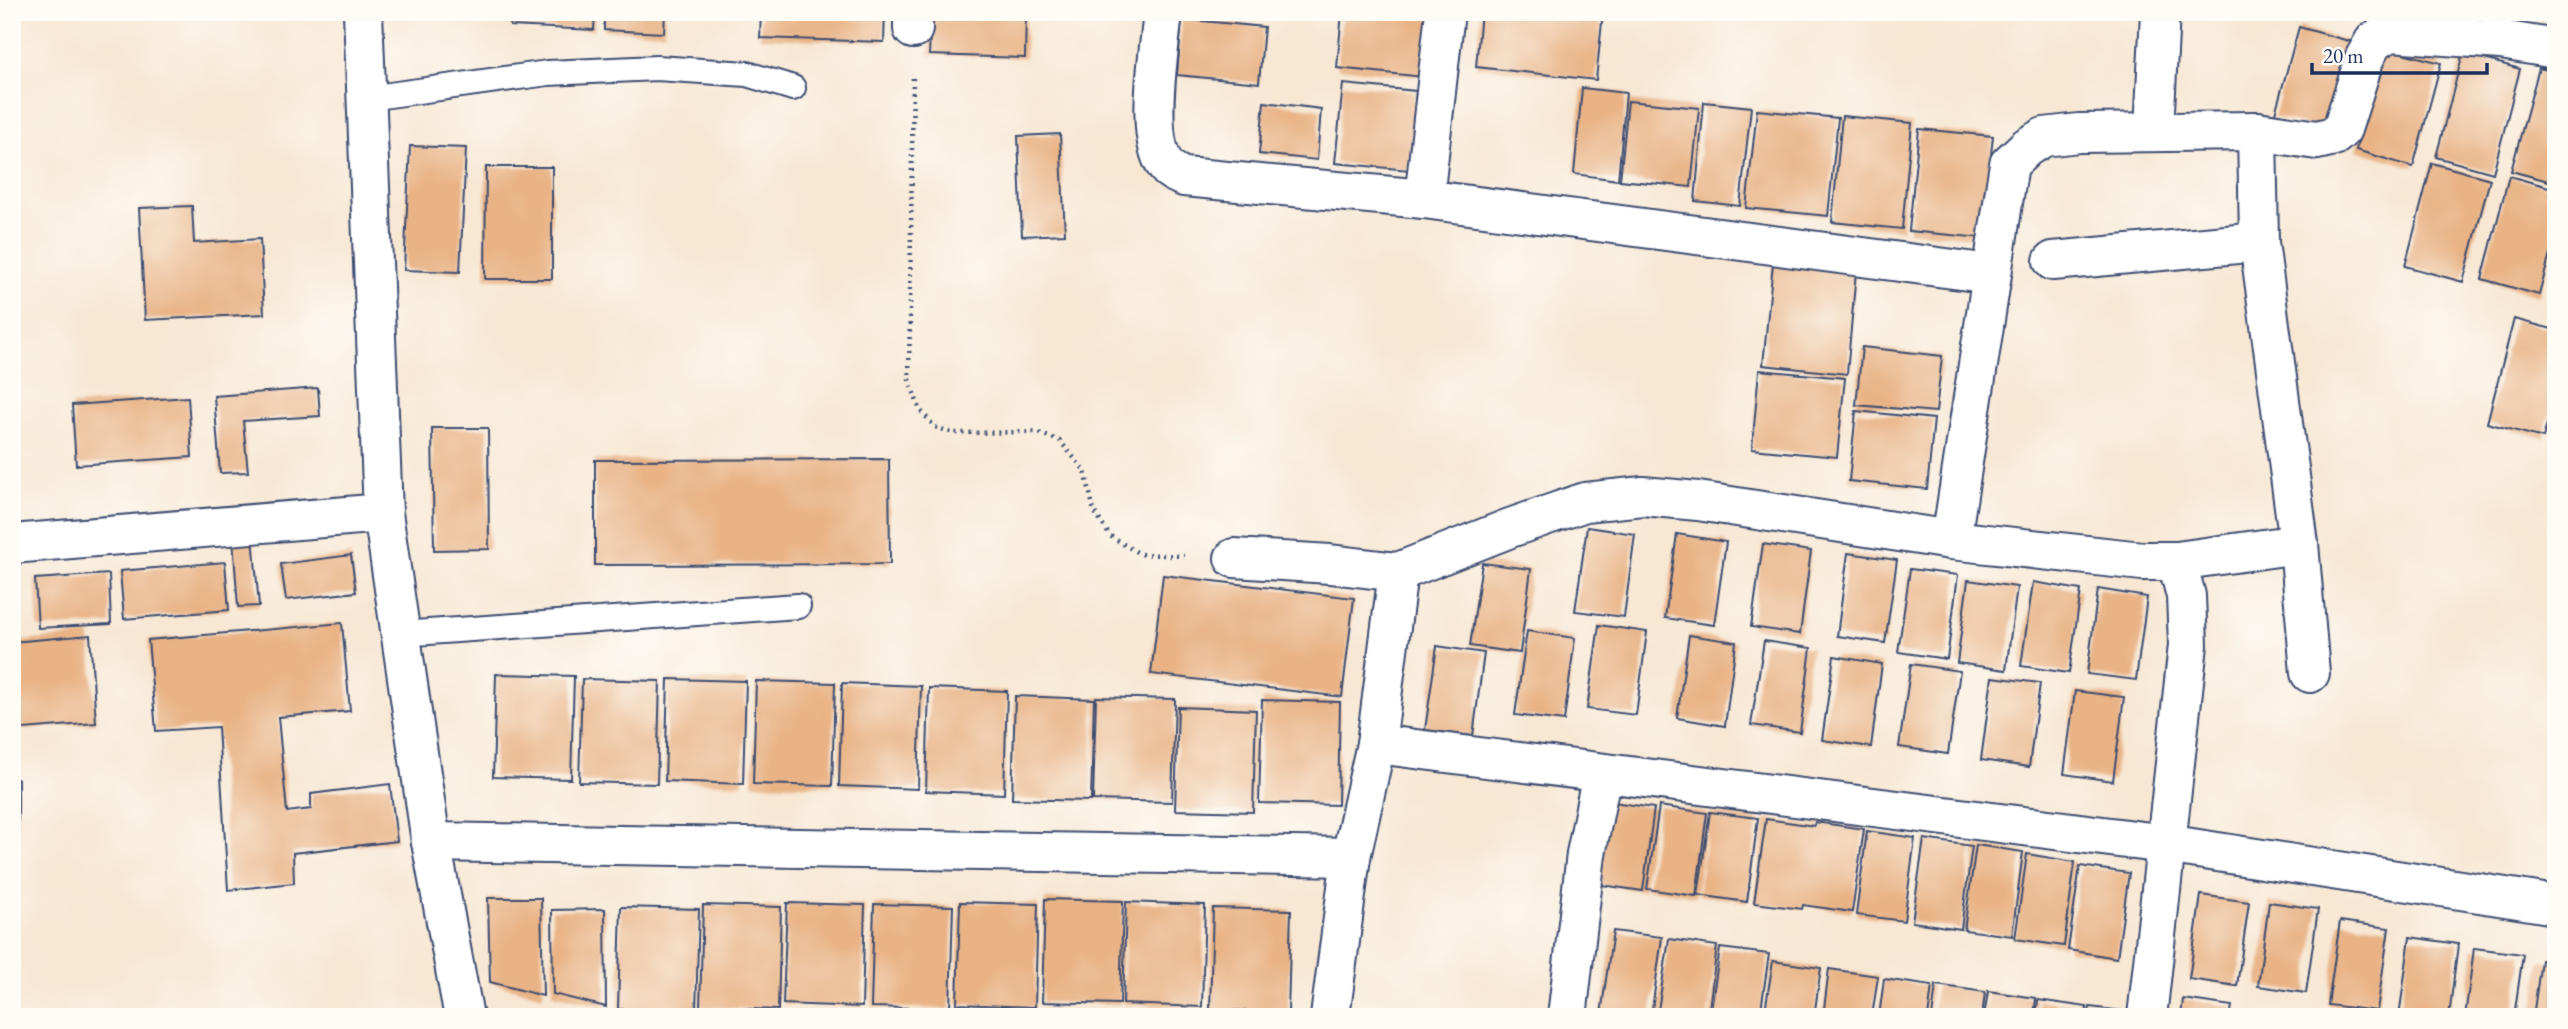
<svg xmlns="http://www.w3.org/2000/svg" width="2568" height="1029" viewBox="0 0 2568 1029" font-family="'EB Garamond',serif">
<rect width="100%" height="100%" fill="#fdfcf7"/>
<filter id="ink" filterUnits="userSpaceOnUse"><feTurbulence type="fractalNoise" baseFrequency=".0143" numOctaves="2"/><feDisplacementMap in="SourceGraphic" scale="14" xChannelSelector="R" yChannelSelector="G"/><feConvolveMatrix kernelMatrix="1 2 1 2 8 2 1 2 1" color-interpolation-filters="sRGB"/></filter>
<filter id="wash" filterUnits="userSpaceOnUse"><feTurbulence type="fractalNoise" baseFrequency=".00686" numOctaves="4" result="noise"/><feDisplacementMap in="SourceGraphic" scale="28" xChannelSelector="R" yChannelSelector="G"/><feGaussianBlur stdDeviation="1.57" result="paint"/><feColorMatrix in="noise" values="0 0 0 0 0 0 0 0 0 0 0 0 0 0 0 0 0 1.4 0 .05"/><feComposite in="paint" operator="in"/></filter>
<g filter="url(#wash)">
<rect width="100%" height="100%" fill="#f7e7d3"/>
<g id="blocks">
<g fill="#e9b385">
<path d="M511 12H595L594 30 510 26Z"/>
<path d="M604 12H665L664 33 604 30Z"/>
<path d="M761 12H885L884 42 760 38Z"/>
<path d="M931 12H1026L1025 58 929 55Z"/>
<path d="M1231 12H1278L1277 19 1231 14Z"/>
<path d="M1342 12H1388L1431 16 1424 77 1337 68Z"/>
<path d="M1481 12H1603L1596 80 1476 67Z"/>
<path d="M2403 12H2467L2463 30Z"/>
<path d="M1182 19 1264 27 1259 83 1177 75Z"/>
<path d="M2299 27 2356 43 2330 132 2274 117Z"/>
<path d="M2383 48 2441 63 2413 167 2356 150Z"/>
<path d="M2463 53 2520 69 2493 173 2436 157Z"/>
<path d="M2539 68 2556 72V183L2511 171Z"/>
<path d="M1343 84 1416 91 1409 170 1335 163Z"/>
<path d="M1582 88 1626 93 1618 180 1574 174Z"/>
<path d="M1628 101 1699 108 1691 187 1620 180Z"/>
<path d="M1264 102 1321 109 1317 160 1259 154Z"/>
<path d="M1704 102 1751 107 1740 206 1695 201Z"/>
<path d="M1757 110 1838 118 1828 216 1746 208Z"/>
<path d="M1842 116 1912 123 1902 229 1832 222Z"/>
<path d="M1919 129 1993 136 1982 238 1909 231Z"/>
<path d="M1060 134 1065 234 1022 236 1018 136Z"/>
<path d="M410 146 466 148 460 272 404 270Z"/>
<path d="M2432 163 2490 179 2463 282 2405 266Z"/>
<path d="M486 167H552V279H485Z"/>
<path d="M2509 176 2556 189V232L2539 295 2482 279Z"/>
<path d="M192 206 194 243 260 239 264 314 145 320 139 208Z"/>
<path d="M1773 263 1856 271 1847 374 1763 365Z"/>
<path d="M2514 319 2556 330V392L2543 438 2487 423Z"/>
<path d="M1862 347 1942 356 1936 412 1856 405Z"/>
<path d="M1759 370 1845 378 1837 457 1752 449Z"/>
<path d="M318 388 320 416 243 421 248 472 220 473 214 396Z"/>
<path d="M188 397 192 457 76 465 72 405Z"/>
<path d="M1856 411 1934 419 1927 489 1849 481Z"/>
<path d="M432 428H488L489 549 434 550Z"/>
<path d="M889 459 890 564 595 565V460Z"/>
<path d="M1587 527 1635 534 1624 617 1575 611Z"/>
<path d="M1677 534 1726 542 1714 625 1665 618Z"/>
<path d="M253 537 259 606 238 607 233 539Z"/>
<path d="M1763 544 1811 551 1800 634 1751 627Z"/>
<path d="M1848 553 1897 560 1885 643 1837 636Z"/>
<path d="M351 555 356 592 286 600 281 564Z"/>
<path d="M225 562 229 610 124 619 120 571Z"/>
<path d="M1482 563 1531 569 1520 653 1470 646Z"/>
<path d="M1910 569 1958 575 1947 659 1898 652Z"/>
<path d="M109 574 111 624 38 628 35 579Z"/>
<path d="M1163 575 1354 598 1342 697 1151 674Z"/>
<path d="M1968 580 2017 587 2006 670 1957 663Z"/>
<path d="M2033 582 2081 590 2069 673 2021 666Z"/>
<path d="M2098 589 2147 597 2136 680 2087 674Z"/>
<path d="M342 623 350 711 278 717 287 812 311 809V794L390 784 397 841 293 853 294 883 228 890 218 727 156 731 148 640Z"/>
<path d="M1599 625 1647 632 1636 715 1587 709Z"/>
<path d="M1527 631 1575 638 1564 721 1515 715Z"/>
<path d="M90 635 96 723 12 730V642Z"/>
<path d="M1689 635 1736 642 1725 726 1677 718Z"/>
<path d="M1764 641 1811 648 1800 732 1751 725Z"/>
<path d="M1437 646 1484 653 1473 736 1425 730Z"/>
<path d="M1834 656 1882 664 1871 747 1822 740Z"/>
<path d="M1911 664 1960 671 1948 754 1899 747Z"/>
<path d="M496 674 574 676 571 779 493 777Z"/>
<path d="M1992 677 2040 683 2029 767 1981 760Z"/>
<path d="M582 679 660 681 657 784 579 782Z"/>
<path d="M668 679 746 681 743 784 665 781Z"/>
<path d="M756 681 835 683 832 786 753 784Z"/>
<path d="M842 683 921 686 918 789 839 786Z"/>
<path d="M929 688 1007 691 1004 794 926 791Z"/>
<path d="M2075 691 2124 697 2113 781 2064 774Z"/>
<path d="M1015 696 1094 699 1091 801 1012 799Z"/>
<path d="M1096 697 1175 699 1172 802 1093 800Z"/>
<path d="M1262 700 1340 702 1338 805 1259 803Z"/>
<path d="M1178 707 1256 710 1253 812 1175 810Z"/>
<rect x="12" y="779" width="6" height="86"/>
<path d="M1606 801 1654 808 1643 891 1595 884Z"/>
<path d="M1659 806 1707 813 1696 896 1647 889Z"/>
<path d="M1710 812 1758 818 1747 902 1698 895Z"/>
<path d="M1766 819 1814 826 1815 822 1864 829 1852 912 1803 905 1802 909 1754 903Z"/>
<path d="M1867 831 1915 838 1904 921 1856 915Z"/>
<path d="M1924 839 1972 846 1961 929 1912 922Z"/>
<path d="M1976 845 2023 852 2012 936 1964 930Z"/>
<path d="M2027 854 2075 862 2064 946 2015 939Z"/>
<path d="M2080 866 2129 873 2117 958 2068 950Z"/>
<path d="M2201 895 2249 902 2237 986 2189 979Z"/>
<path d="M488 898H541L543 996 490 982Z"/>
<path d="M1045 899 1123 901 1120 1004 1042 1002Z"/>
<path d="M960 902 1038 904 1035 1007 957 1004Z"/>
<path d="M1126 902 1205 905 1202 1007 1123 1004Z"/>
<path d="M2269 902 2318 909 2306 993 2258 986Z"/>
<path d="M787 903 865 905 862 1007 783 1004Z"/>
<path d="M874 904 953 906 950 1009 871 1007Z"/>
<path d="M703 905 781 907 778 1010 700 1007Z"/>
<path d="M621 907 699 909 696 1012 618 1009Z"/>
<path d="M1213 908 1291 910 1288 1012 1210 1010Z"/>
<path d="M605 909 606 1007 553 994 552 910Z"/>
<path d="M2340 921 2389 928 2377 1011 2328 1005Z"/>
<path d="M1613 931 1662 937 1651 1017 1601 1014Z"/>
<path d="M2410 937 2458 944 2449 1017H2399Z"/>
<path d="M1669 939 1717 946 1708 1017H1657Z"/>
<path d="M1720 948 1769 954 1760 1017H1710Z"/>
<path d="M2474 948 2523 954 2514 1017H2465Z"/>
<path d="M2541 960 2556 962V1017H2533Z"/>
<path d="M1773 961 1821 968 1814 1017H1764Z"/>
<path d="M1829 969 1878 976 1872 1017H1823Z"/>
<path d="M1884 979 1932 986 1928 1017H1879Z"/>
<path d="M1936 985 1985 992 1982 1017H1932Z"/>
<path d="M1988 991 2036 998 2034 1017H1984Z"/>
<path d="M2183 999 2232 1006 2230 1017H2181Z"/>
<path d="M2038 1000 2087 1007 2086 1017H2036Z"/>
<path d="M2090 1007 2138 1013V1017H2088Z"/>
</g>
</g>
</g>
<g filter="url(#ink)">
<use href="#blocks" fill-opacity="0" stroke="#3c4b70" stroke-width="2"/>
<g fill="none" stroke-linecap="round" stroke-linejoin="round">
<defs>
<g id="lane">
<path d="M368 98 548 73 657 68 747 74 793 88"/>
<path d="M400 634 798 606"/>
</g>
<g id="street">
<path d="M363 12 383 513 431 842 464 1017"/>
<path d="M1163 12C1160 47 1142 144 1169 169 1173 172 1179 175 1184 177L1424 199 1991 274"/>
<path d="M913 29V12"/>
<path d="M2154 130 2160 12"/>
<path d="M1424 199 1445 12"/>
<path d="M2053 261 2259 242"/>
<path d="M1951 540 2009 164 2027 147 2044 137 2079 133 2257 131 2317 140 2334 136 2342 129 2365 57 2374 41 2391 32 2501 40 2556 49"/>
<path d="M12 544 383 513"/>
<path d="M2299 544 2310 673"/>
<path d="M1234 558 1330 564 1398 572 1510 528 1585 502 1643 496 1698 501 1951 540 2142 561H2177L2186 596 2188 645 2147 1017"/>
<path d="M2177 561 2299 544 2259 242 2257 131"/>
<path d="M1376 744 2166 844 2556 905"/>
<path d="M431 842 1351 857"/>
<path d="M1330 1017 1351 857 1376 744 1398 572"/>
<path d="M1567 1017 1586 854 1602 773"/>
</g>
</defs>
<use href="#lane" stroke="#3c4b70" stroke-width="28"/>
<use href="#street" stroke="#3c4b70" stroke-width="42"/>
<path stroke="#3c4b70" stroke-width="4.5" stroke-dasharray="2 5" stroke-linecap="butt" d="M913 78 909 379 920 410 935 427 953 433 1036 432 1060 441 1085 471 1094 511 1110 536 1140 554 1184 556"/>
<use href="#lane" stroke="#fff" stroke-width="24"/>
<use href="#street" stroke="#fff" stroke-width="38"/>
</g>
</g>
<rect width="2568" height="1029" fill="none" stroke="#fdfcf7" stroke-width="42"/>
<path d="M2312 63v10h175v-10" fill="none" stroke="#1b2f5e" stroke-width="3.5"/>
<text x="2323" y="63" font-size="21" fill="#1b2f5e" stroke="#fdfcf7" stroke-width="5" paint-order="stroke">20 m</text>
</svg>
